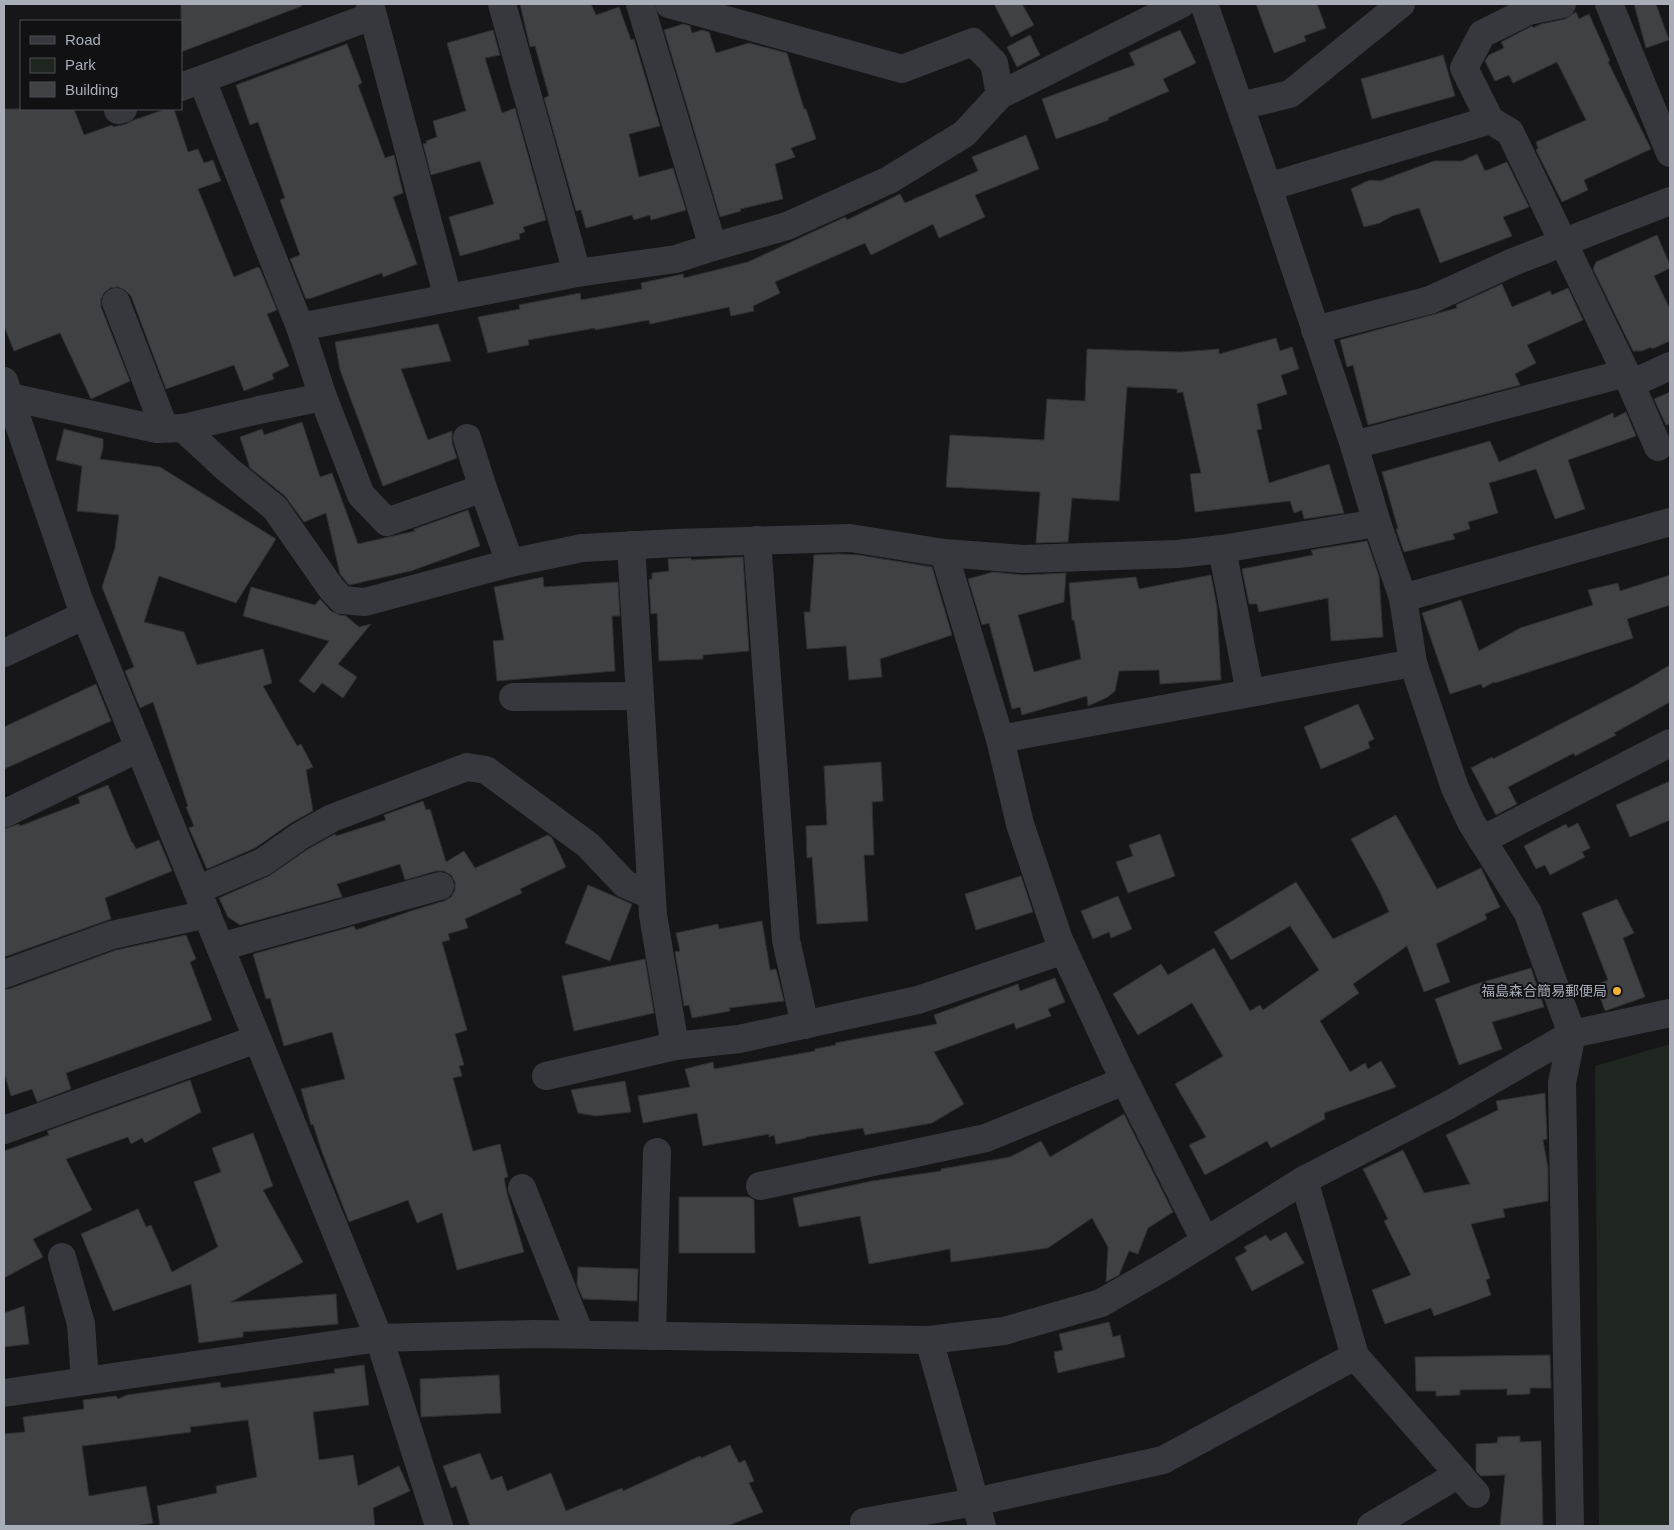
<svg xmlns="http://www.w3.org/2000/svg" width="1674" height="1530" viewBox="0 0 1674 1530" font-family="Helvetica,'Noto Sans JP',sans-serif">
<rect width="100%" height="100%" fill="#161618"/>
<path fill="#1e261f" d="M1670 1044V1526H1599L1595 1066Z"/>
<g fill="#404145" stroke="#303034">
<path d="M181 4H301L302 6 181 52Z"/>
<path d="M520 4H591L596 15 619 7 631 40 634 39 660 126 629 134 639 177 673 168 686 210 651 220 650 215 634 220 632 215 586 228 581 210 576 211 544 98 549 96 535 46 530 47Z"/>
<path d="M994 4H1022L1034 25 1011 37Z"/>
<path d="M1256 4H1317L1326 28 1304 36 1306 41 1274 53Z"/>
<path d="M1634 4H1656L1669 40 1646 48Z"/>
<path d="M1576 12 1579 19 1589 14 1610 61 1608 62 1651 149 1584 180 1588 190 1562 202 1536 150 1538 149 1536 142 1586 120 1557 62 1513 83 1509 75 1495 81 1485 61 1489 55 1504 48 1501 42 1532 26 1533 28 1541 24 1565 19Z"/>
<path d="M683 24 690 26 692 33 702 30 709 32 716 53 749 43 787 53 804 109H806L816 139 791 148 795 157 775 164 783 199 740 209 741 211 720 217 664 30Z"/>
<path d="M493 30 500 55 485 58 502 113 515 108 546 220 523 227 525 232 519 234 520 239 460 256 449 217 494 204 480 161 431 175 423 144 427 143 426 141 437 137 433 121 466 111 447 43Z"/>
<path d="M1180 30 1196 63 1163 79 1169 91 1108 118 1109 120 1056 139 1042 99 1135 65 1129 53Z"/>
<path d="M1030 35 1040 55 1017 67 1007 47Z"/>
<path d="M347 44 362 83 358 85 385 158 394 155 403 193 393 197 417 264 383 277 382 273 309 299V298L306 299 290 259 300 255 280 200 285 198 258 122 250 125 236 85Z"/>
<path d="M1443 55 1455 96 1372 119 1361 79Z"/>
<path d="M4 109H74L84 135 112 125 113 127 126 124 134 120 166 109H174L188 152 198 149 204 163 213 160 221 181 198 189 234 277 258 267 260 269 277 310 267 314 289 366 272 374 274 379 244 391 234 365 166 389 131 296 125 290 118 287 110 288 104 293 101 299V307L130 381 91 399 60 333 14 351 4 326Z"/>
<path d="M1026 135 1039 169 975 195 985 217 939 238 933 224 871 255 865 243 775 282 780 293 753 306 754 311 731 316 729 307 650 324 649 320 595 330V328L528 340 529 345 488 353 478 317 520 309 519 305 580 293 581 300 642 289 641 283 683 274 684 278 748 262 845 217 847 220 900 194 905 203 978 171 972 157Z"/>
<path d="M1477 154 1485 171 1507 162 1529 207 1503 217 1512 236 1440 263 1419 208 1392 216 1380 223 1364 227 1351 189 1365 182 1371 180 1380 181 1434 161H1462Z"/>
<path d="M1657 235 1670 265V268L1654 276 1670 309V341L1652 349 1651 347 1642 351H1633L1593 269 1596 262Z"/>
<path d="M1502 284 1512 307 1550 291 1552 295 1568 288 1583 320 1527 345 1536 363 1515 374 1520 385 1368 425 1353 365 1347 367 1340 340 1457 308 1456 305Z"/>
<path d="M438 324 451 361 401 369 428 440 452 431V443L457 458 383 486 340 370 335 342Z"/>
<path d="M1276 338 1280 351 1292 347 1299 369 1281 375 1287 394 1257 404 1262 429 1257 430 1269 483 1329 464 1344 513 1304 519 1302 510 1294 513 1290 501 1195 512 1190 474 1201 473 1183 392 1177 393V389L1127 387 1119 501 1072 498 1068 542 1036 543 1040 492 946 487 950 435 1044 440 1047 399 1085 401 1087 349 1180 352 1219 349V354Z"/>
<path d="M1670 392V424L1666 425 1654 399Z"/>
<path d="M1626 412 1636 436 1568 460 1585 509 1555 519 1536 469 1489 483 1498 513 1468 522 1470 529 1453 534 1455 539 1404 552 1396 529H1398L1382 472 1490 441 1499 462 1613 413 1614 418Z"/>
<path d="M302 422 320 477 332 473 358 544 415 531 414 529 468 510 480 546 411 571 349 585 340 574 326 513 304 522 285 496 250 468 240 437 262 429 264 435Z"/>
<path d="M64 429 103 439V448L100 459 160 467 276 539 236 603 159 576 144 622 184 632 197 665 263 649 272 683 263 686 297 746 301 744 313 767 306 770 313 811 291 823 255 848 207 869 189 828 194 826 186 807 188 806 153 702 140 708 125 671 134 667 102 587 115 548 119 515 77 511 82 466 56 460Z"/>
<path d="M1367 541 1379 576 1383 637 1331 641 1328 598 1259 612 1257 604H1249L1242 569 1313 555 1311 550Z"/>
<path d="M839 554 859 555 932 567 952 635 880 659 882 677 849 680 846 646 807 649 804 612H810L814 555Z"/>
<path d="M743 557 749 651 703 655V659L659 661 657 613 651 614 649 580 652 579V573L669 571 668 559 691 558V560Z"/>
<path d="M993 572 1023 575 1066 573 1064 602 1018 615 1034 672 1081 659 1074 620H1072L1069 583 1136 577 1139 589 1211 575 1217 607 1221 680 1160 684 1159 670 1119 671 1115 691 1108 697 1088 706 1087 696 1022 715 1020 707 1012 709 989 623 982 625 968 579Z"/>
<path d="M1670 575V605L1627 619 1633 638 1495 683 1494 682 1483 688 1481 684 1450 694 1422 613 1461 600 1479 651 1520 628 1593 605 1588 590 1618 583 1620 591Z"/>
<path d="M543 577 544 587 618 582 620 616H612L615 671 497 681 493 641 504 640 494 587Z"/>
<path d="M251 587 315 605 320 599 331 611 340 615 346 616 359 627 371 624 338 664 357 677 343 698 322 683 314 693 299 681 329 641 243 616Z"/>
<path d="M1670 665V702L1614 733 1616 735 1575 756 1574 753 1508 787 1517 804 1496 815 1471 768 1492 757 1493 759 1634 686Z"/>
<path d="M96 684 111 721 4 769V727Z"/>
<path d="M1358 704 1374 739 1368 742 1370 748 1321 769 1304 727Z"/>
<path d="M881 762 883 801 872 802 874 855H864L868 921 817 924 812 857 807 858 806 826 827 825 824 766Z"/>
<path d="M1670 781V820L1630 837 1616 805Z"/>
<path d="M108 785 132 843H133L136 849 159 840 172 871 105 898 111 919 4 957V829L19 824 20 826 80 803 78 797Z"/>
<path d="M423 801 426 810 430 809 446 862 464 851 475 868 548 835 552 838 566 867 520 889 522 893 465 919 468 928 448 934 450 940 442 942 467 1030 455 1034 464 1065 459 1066 462 1076 453 1078 473 1151 500 1144 508 1177 504 1178 507 1193 524 1252 457 1270 442 1213 417 1223 408 1200 349 1222 322 1152 313 1124 311 1125 301 1089 345 1079 332 1032 284 1046 270 998 266 999 253 954 354 926 356 930 414 910 444 901 451 897 455 890V882L451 875 444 871H436L405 880 400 864 337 884 342 897 240 925 228 917 219 898 269 876 308 849 335 834 336 836 386 820 384 815Z"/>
<path d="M1396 815 1437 889 1481 868 1500 907 1485 914 1487 919 1436 944 1450 982 1424 992 1407 946 1353 984 1359 993 1320 1021 1350 1072 1365 1063 1368 1069 1381 1061 1396 1087 1324 1113 1325 1119 1271 1148 1267 1141 1205 1175 1189 1145 1206 1137 1175 1084 1223 1056 1192 1003 1138 1035 1113 994 1161 964 1168 975 1214 948 1250 1011 1260 1005 1263 1010 1319 970 1290 926 1231 960 1214 932 1296 882 1333 939 1389 912 1379 890 1351 839Z"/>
<path d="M1578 823 1590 848 1582 852 1585 857 1550 875 1545 865 1536 869 1524 846 1566 824 1568 828Z"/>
<path d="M1160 834 1175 876 1128 893 1116 862 1133 856 1129 845Z"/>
<path d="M1021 876 1033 912 976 930 965 894Z"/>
<path d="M588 885 632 904 610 961 565 943Z"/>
<path d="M1118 896 1132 929 1111 938 1109 932 1093 939 1081 911Z"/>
<path d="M1617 899 1634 933 1623 938 1645 997 1605 1011 1596 985 1608 980 1582 913Z"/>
<path d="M762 921 770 970 776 969 784 1001 729 1008 730 1011 692 1018 689 1005 684 1006 675 952 680 951 676 933 718 924 719 929Z"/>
<path d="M186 935 196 959 190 962 212 1020 66 1073 71 1089 37 1102 32 1089 11 1096 4 1072V989H9L116 950Z"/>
<path d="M645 959 654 1013 574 1031 562 976Z"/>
<path d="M1531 968 1544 1007 1492 1022 1502 1049 1459 1065 1435 999 1473 985Z"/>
<path d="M1055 978 1065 1002 1048 1009 1051 1016 1016 1029 1014 1023 934 1052 964 1104 932 1123 865 1135 863 1128 806 1137V1138L776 1144 774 1135 769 1137V1134L703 1146 697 1113 643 1123 638 1096 690 1087 685 1069 713 1062 714 1069 815 1051V1049L836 1045 835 1043 937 1024 934 1015 1018 984 1020 991Z"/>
<path d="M190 1080 201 1112 145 1143 142 1138 131 1144 128 1137 66 1159 92 1210 33 1239 43 1257 4 1278V1151L49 1135 47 1131Z"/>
<path d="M625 1081 631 1112 596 1116 578 1113 571 1090Z"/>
<path d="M1545 1093 1547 1139 1543 1140 1548 1168V1201L1503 1209 1505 1217 1471 1224 1490 1278 1486 1280 1491 1295 1434 1316 1431 1308 1385 1324 1372 1290 1411 1275 1384 1221 1388 1219 1363 1169 1403 1150 1424 1193 1470 1184 1446 1135 1498 1110 1496 1101Z"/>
<path d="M1124 1114 1173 1212 1148 1228 1138 1254 1129 1251 1119 1275 1106 1282 1108 1247 1092 1218 1048 1248 951 1262 950 1249 869 1264 860 1216 799 1227 793 1198 872 1181 941 1171V1169L1010 1157 1041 1141 1050 1157Z"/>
<path d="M253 1133 273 1186 263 1190 303 1262 231 1302 336 1294 338 1324 243 1332V1337L199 1343 191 1284 113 1311 81 1234 138 1209 146 1227 151 1225 172 1272 218 1247 194 1182 221 1172 212 1148Z"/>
<path d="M679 1197H749L754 1200 755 1253H679Z"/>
<path d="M1286 1232 1304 1263 1252 1291 1235 1258 1247 1251 1244 1247 1266 1235 1270 1241Z"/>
<path d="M578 1267 638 1269 637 1301 583 1299 577 1285Z"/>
<path d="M24 1306 29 1344 4 1347V1313Z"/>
<path d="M1109 1322 1113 1337 1120 1335 1125 1357 1058 1373 1054 1355H1055L1054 1352 1063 1350 1059 1334Z"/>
<path d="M1550 1355 1551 1388H1530V1394L1507 1395V1389L1460 1390V1395L1436 1396V1391H1416L1415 1357Z"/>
<path d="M364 1365 369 1405 313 1412 319 1460 353 1455 358 1486 399 1466 410 1491 373 1508 375 1526H160L157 1506 217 1493 216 1486 257 1477 248 1420 190 1427 191 1432 82 1446 89 1496 146 1486 153 1523 135 1526H4V1434L25 1432 23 1417 84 1409 83 1400 116 1396 118 1399 127 1395 220 1382 221 1388 335 1373 334 1369Z"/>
<path d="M499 1375 501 1413 421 1417 420 1379Z"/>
<path d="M1520 1436V1442L1541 1441 1543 1526H1500L1505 1475 1481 1476 1476 1471V1444L1497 1443 1498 1437Z"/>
<path d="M730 1445 739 1463 745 1460 754 1481 749 1483 763 1512 727 1526H470L456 1486 451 1488 443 1466 480 1453 491 1480 502 1476 507 1491 551 1473 566 1511 622 1488 623 1491 700 1456 701 1458Z"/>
</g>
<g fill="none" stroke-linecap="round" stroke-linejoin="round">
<g stroke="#37383d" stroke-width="28">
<path d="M370 4 448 298"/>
<path d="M502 4 577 273"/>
<path d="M640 4 713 247"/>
<path d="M669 4 902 69 973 42 994 63 1000 95"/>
<path d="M1204 4 1268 187 1354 445 1377 523 1403 598 1413 663 1455 788 1471 822 1528 913 1572 1034 1562 1083 1570 1526"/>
<path d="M1609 4 1670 153"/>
<path d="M202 80 300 327 323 397 361 495 387 522 483 488"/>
<path d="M181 87 372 16"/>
<path d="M1240 106 1290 94 1401 4"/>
<path d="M118 110 123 109"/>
<path d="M1490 120 1464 68 1482 34 1528 11 1562 4"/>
<path d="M1268 187 1490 120 1510 132 1626 373 1658 447"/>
<path d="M116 302 164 427"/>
<path d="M300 327 577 273 676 259 713 247 787 226 889 180 964 134 1000 95 1181 4"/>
<path d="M1315 330 1430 300 1513 262 1670 201"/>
<path d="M4 381 79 600 379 1338 439 1526"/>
<path d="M1631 384 1670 366"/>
<path d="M10 397 157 429 183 428 259 410 323 397"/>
<path d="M183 428 227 469 275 508 331 588 342 600 365 602 510 563 582 548 676 543 850 538 944 553 1023 559 1178 554 1222 549 1377 523"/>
<path d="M467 438 483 488 510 563"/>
<path d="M1354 445 1626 373"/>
<path d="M757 540 786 940 805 1025"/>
<path d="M631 545 653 915 675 1046"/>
<path d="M1222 549 1250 693"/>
<path d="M944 553 1000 739 1020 824 1059 940 1117 1065 1205 1241"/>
<path d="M1403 598 1670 522"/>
<path d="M4 653 85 615"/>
<path d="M513 697 640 696"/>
<path d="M1000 739 1413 663"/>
<path d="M4 814 139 748"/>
<path d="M1482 840 1670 743"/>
<path d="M197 890 263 862 300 836 332 818 467 767 486 770 588 845 625 884 651 895"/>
<path d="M220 947 440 886"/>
<path d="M4 974 112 935 207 914"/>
<path d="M546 1076 675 1046 739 1039 918 1000 1064 950"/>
<path d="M4 1130 257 1039"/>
<path d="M1304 1180 1355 1356 1476 1494"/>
<path d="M760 1186 986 1138 1124 1081"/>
<path d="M522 1188 580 1334"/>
<path d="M62 1257 81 1324 85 1381"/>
<path d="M652 1336 657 1152"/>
<path d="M929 1340 982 1526"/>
<path d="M4 1393 379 1338 534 1334 929 1340 1004 1331 1101 1303 1167 1265 1304 1180 1447 1106 1572 1034 1670 1013"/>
<path d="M864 1522 975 1502 1163 1460 1355 1356"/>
<path d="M1371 1526 1459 1474"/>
</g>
</g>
<circle fill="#f2b134" stroke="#111113" stroke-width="2" cx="1617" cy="991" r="5"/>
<g text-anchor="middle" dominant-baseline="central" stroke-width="4" stroke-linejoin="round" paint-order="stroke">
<g font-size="14" fill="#a8adb8" stroke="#111113" text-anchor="end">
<text x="1607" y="991">福島森合簡易郵便局</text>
</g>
</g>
<rect width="1674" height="1530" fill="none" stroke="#a8adb8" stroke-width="10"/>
<rect x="20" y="20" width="162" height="90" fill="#111113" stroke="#4d4f55"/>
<rect x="30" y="36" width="25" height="8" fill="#37383d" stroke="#4d4f55"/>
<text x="65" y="45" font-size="15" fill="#a8adb8">Road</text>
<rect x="30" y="58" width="25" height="15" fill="#1e261f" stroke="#4d4f55"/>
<text x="65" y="70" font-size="15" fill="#a8adb8">Park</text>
<rect x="30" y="82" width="25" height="15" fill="#404145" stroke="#4d4f55"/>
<text x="65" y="95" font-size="15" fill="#a8adb8">Building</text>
</svg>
